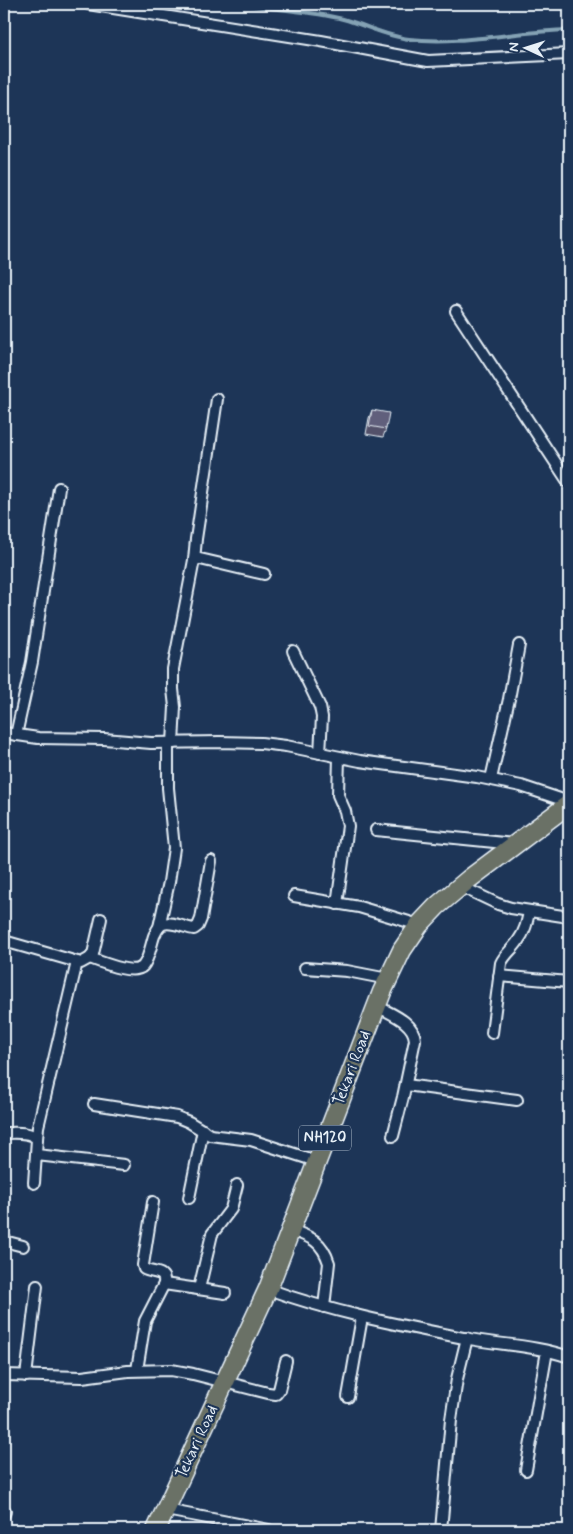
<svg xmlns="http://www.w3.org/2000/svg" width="573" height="1534" viewBox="0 0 573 1534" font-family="Mynerve,sans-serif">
<rect width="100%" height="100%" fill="#1d3557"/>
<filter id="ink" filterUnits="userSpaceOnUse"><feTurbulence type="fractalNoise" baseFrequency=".02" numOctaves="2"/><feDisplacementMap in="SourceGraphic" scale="10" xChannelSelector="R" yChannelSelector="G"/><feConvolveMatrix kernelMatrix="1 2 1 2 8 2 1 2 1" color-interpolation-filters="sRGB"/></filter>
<g filter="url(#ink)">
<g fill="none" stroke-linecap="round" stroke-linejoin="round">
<path stroke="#84a2b4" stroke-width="4" d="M244 4C277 10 311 11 343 19 365 25 386 36 409 39 463 45 516 31 569 30"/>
<defs>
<g id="minor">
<path d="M88 4 321 41 428 61 569 54"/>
<path d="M456 311 569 483"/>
<path d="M194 560 196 539 217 399"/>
<path d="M293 651 320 707 322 717 320 753"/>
<path d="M4 733 38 738 104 739 151 743 220 742 261 743 286 746 360 761 477 777 521 786 569 802"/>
<path d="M16 735 32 662 59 488"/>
<path d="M173 743 175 707 173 689V669L194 560 200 559 264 574"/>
<path d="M491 779 509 699 519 645"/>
<path d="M376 830 514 844"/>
<path d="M460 886 498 904 511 908 569 917"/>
<path d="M294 896 359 907 419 925"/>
<path d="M337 904 348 826 345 811 338 795 339 757"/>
<path d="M159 927 169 882 174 848 168 788V743"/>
<path d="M4 941 81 963 90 958 93 954 101 919"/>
<path d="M90 958C101 962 134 976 143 966 149 959 151 945 154 936 156 932 158 926 163 924 172 921 185 928 194 929L198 926 201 919 211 861"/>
<path d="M305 968 347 971 388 979"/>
<path d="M499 976 569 982"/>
<path d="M377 1006C391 1014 414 1022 415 1040L403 1097 393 1136"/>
<path d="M492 1033 501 963C505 954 513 949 518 941 525 932 527 922 529 912"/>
<path d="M406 1085 517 1100"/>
<path d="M94 1104 177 1117 189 1122 210 1135 251 1140 316 1161"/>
<path d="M4 1133C14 1133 30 1131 37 1139L34 1183"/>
<path d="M37 1139 38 1127 77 962"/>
<path d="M37 1155 124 1165"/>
<path d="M189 1198 203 1130"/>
<path d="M291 1230C311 1237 322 1241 329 1263L324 1307"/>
<path d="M4 1241 23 1246"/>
<path d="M164 1284 225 1293"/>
<path d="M199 1289 212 1234 231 1209 237 1185"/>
<path d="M268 1289C331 1312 398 1325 464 1338 499 1345 535 1345 569 1357"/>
<path d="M137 1370 145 1321 164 1284C166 1270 153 1274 144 1269L143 1265 153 1202"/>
<path d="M4 1375 82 1377 128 1371 171 1370 193 1374 268 1393 276 1394 279 1390 286 1361"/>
<path d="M26 1376 37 1286"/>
<path d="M348 1397 362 1317"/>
<path d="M526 1470 547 1351"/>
<path d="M166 1510 269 1530"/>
<path d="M4 1514 5 1511"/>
<path d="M441 1530 451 1420 457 1379 467 1338"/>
</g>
<path id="trunk" d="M156 1530 268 1289 382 992 402 950 419 925 437 906 469 879 569 804"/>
</defs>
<use href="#minor" stroke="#e8f1f8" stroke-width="14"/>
<use href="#trunk" stroke="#e8f1f8" stroke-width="21"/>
<use href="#minor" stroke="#1d3557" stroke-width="10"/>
<use href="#trunk" stroke="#6a7166" stroke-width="18"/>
</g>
<path fill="#53516a" stroke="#e8f1f8" d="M372 410 386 429 383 437 366 434 369 418Z"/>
<path fill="#615e7b" stroke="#e8f1f8" d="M372 410 389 413 386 429 369 426Z"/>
</g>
<g text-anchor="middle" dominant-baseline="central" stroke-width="4.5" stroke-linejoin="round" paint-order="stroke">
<rect fill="#1d3557" stroke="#abb9c8" stroke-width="1" x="299" y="1125.5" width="52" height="25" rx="4"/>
<g font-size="15" font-weight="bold" fill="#e8f1f8">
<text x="325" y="1138">NH120</text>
</g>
<g font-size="16" fill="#e8f1f8" stroke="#1d3557">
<text transform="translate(352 1068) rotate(-69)">Tekari Road</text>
<text transform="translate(197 1442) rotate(-65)">Tekari Road</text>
</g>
</g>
<rect width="573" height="1534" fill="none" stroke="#1d3557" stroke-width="20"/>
<rect x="10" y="10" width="553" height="1514" fill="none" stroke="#e8f1f8" stroke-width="2" filter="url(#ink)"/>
<g transform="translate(526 48) rotate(274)" stroke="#1d3557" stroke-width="4" paint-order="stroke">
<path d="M0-4L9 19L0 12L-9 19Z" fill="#e8f1f8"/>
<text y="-8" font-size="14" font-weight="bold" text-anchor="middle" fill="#e8f1f8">N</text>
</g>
</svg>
